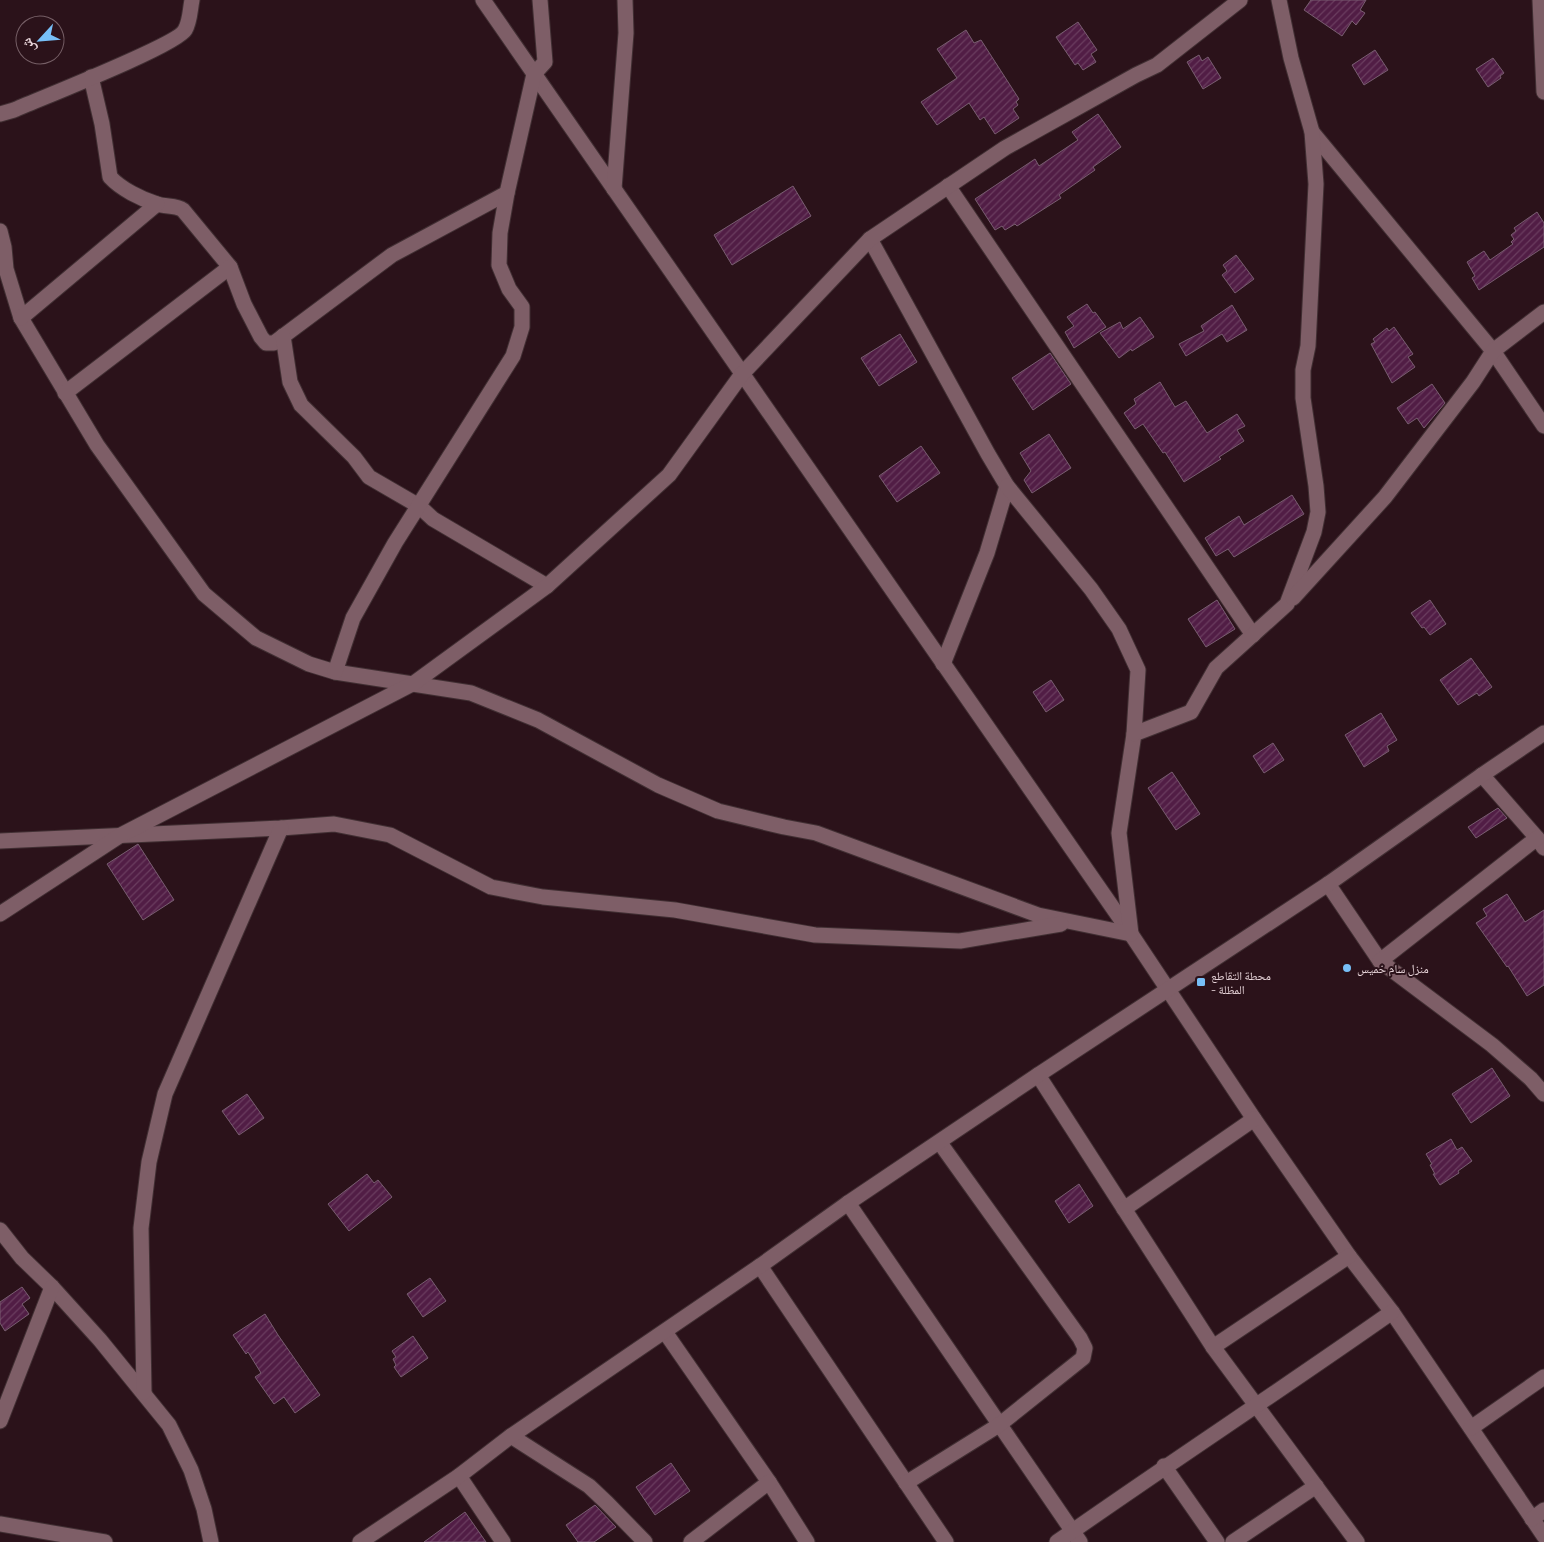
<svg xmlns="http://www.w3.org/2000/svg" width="1544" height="1542" viewBox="0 0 1544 1542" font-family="Manrope,'Noto Naskh Arabic',sans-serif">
<defs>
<pattern id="building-hatch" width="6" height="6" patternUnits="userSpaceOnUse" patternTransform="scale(1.25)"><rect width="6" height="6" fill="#511d45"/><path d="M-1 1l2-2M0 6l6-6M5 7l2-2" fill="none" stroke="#6a3d5f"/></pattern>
</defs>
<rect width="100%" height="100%" fill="#2b121a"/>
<g fill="url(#building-hatch)" stroke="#785d70">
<path d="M1311 0H1366L1360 10 1365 13 1356 25 1352 21 1342 36 1304 10Z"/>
<path d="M1078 22 1097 50 1091 54 1096 62 1083 70 1078 63 1075 65 1056 37Z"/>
<path d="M966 30 974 43 981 40 1019 99 1016 102 1018 105 1013 109 1019 118 995 134 984 117 980 120 969 103 937 125 921 102 957 78 937 49Z"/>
<path d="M1375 50 1388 70 1364 85 1352 65Z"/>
<path d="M1199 55 1202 61 1208 57 1221 78 1203 89 1187 62Z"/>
<path d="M1493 58 1504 73 1500 76 1501 78 1488 87 1476 69Z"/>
<path d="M1098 114 1121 147 1093 167 1095 170 1059 195 1061 198 1017 226 1015 224 1005 230 1002 226 995 230 975 199 1035 159 1039 166 1078 140 1072 132Z"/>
<path d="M793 186 811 216 732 265 714 235Z"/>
<path d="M1537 212 1544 223V247L1479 290 1472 278 1475 276 1467 262 1484 251 1490 260 1513 244 1511 242 1514 239 1511 235 1516 231 1514 228Z"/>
<path d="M1236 255 1254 279 1235 293 1222 275 1227 271 1223 265Z"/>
<path d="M1087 304 1093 313 1095 312 1106 327 1074 348 1065 332 1074 326 1067 317Z"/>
<path d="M1232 305 1247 330 1227 342 1222 334 1186 356 1179 344 1204 331 1201 326Z"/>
<path d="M1140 317 1154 337 1132 351 1131 349 1119 358 1100 333 1120 322 1123 329Z"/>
<path d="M1394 327 1413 354 1408 357 1415 367 1392 383 1371 344 1375 342 1373 339 1387 328 1389 331Z"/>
<path d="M900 334 917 362 879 386 861 358Z"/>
<path d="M1050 353 1071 384 1033 410 1012 378Z"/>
<path d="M1160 382 1175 407 1186 401 1207 433 1237 414 1245 426 1237 430 1244 441 1219 457 1221 459 1184 482 1165 452 1163 453 1143 424 1135 429 1124 413 1136 404 1134 399Z"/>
<path d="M1432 384 1445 403 1424 428 1417 418 1408 424 1397 408Z"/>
<path d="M1049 434 1071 468 1032 493 1024 480 1031 471 1020 453Z"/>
<path d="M921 446 940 473 897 502 879 476Z"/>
<path d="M1292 495 1304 514 1234 557 1228 549 1216 556 1205 538 1239 516 1244 525Z"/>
<path d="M1217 600 1235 629 1206 647 1188 619Z"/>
<path d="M1430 600 1446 624 1430 635 1424 627 1422 628 1411 613Z"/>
<path d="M1471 658 1492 687 1479 696 1477 693 1458 705 1440 680Z"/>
<path d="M1051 680 1064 700 1046 712 1033 692Z"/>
<path d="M1381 713 1397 740 1387 746 1389 751 1364 767 1345 735Z"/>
<path d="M1273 743 1284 760 1264 773 1253 756Z"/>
<path d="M1172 772 1200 814 1176 830 1148 788Z"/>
<path d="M1498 808 1507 818 1476 838 1468 827Z"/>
<path d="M138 844 174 900 143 920 107 864Z"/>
<path d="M1507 894 1525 922 1544 910V985L1527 996 1508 966 1507 967 1476 923 1487 916 1483 909Z"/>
<path d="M1492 1068 1510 1096 1471 1123 1452 1094Z"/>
<path d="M247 1094 264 1118 239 1135 222 1111Z"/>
<path d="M1451 1139 1457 1150 1462 1147 1472 1161 1458 1171 1459 1173 1440 1185 1433 1174H1435L1430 1165 1432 1164 1426 1154Z"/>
<path d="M367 1174 374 1183 378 1180 392 1197 349 1231 328 1204Z"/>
<path d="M1079 1184 1093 1206 1069 1223 1055 1201Z"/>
<path d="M430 1278 446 1301 423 1317 407 1294Z"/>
<path d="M22 1287 30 1298 22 1304 29 1314 5 1331 0 1323V1302Z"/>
<path d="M265 1314 278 1335 320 1395 295 1413 284 1397 274 1404 255 1377 261 1373 248 1352 246 1354 233 1335Z"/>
<path d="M413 1336 428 1358 401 1377 394 1367 396 1365 393 1359 396 1357 392 1351Z"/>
<path d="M671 1463 690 1491 655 1515 636 1487Z"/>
<path d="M595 1505 616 1527 594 1542H578L566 1525Z"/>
<path d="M465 1512 486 1542H424Z"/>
</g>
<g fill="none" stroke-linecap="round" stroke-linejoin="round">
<defs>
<g id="minor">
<path d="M483 0 1131 934 1254 1119 1349 1256 1392 1312 1544 1536"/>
<path d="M1540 0 1544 92"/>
<path d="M91 77 102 124 110 177C121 189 141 199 157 204 166 207 176 205 183 210L230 267 244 304 261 337 266 343H274L392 255 507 193"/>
<path d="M0 114 14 110C39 99 177 45 185 30 190 22 190 10 192 0"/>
<path d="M1312 132 1493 351 1544 426"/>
<path d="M948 186 1253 635"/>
<path d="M614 189 626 33 625 0"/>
<path d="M0 231 4 247 6 269 21 318 97 445 204 594 256 638 309 664 335 672 471 693 538 720 658 785 718 811 784 827 816 833 1038 915 1131 934 1119 833 1134 734 1191 712 1216 668 1287 604 1314 532 1318 512 1316 486 1303 398V370L1308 346 1316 184 1312 132 1291 58 1279 0"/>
<path d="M870 239 988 454 1007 486 987 553 943 664"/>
<path d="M21 318 157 204"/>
<path d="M283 336 290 382 301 405 354 457 369 477 419 506 433 519 547 586"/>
<path d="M65 393 230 267"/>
<path d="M1007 486 1091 589 1119 629 1138 670 1134 734"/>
<path d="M1293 598 1385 497 1473 382 1493 351 1544 312"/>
<path d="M335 672 353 618 395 543 513 356 522 327V307L509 289 499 265 500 233 507 193 534 74 545 62 540 0"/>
<path d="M1482 775 1537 838 1544 848"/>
<path d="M0 841 281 828 334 824 390 835 491 887 543 897 675 910 815 935 960 941 1061 924"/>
<path d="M1328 884 1380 961 1492 1045 1531 1079 1544 1094"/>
<path d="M0 914 121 835 414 683 547 586 669 475 742 374 870 239 1005 148 1136 75 1157 65 1240 0"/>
<path d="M1380 961 1537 838"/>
<path d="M1038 1075 1213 1347 1357 1542"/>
<path d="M848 1203 1080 1542"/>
<path d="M1124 1209 1254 1119"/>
<path d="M0 1230 22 1258 52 1287 100 1340 169 1425 191 1470 204 1509 211 1542"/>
<path d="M760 1266 946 1542"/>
<path d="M665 1332 769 1482 807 1542"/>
<path d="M1213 1347 1349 1256"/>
<path d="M144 1392 141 1228 149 1162 165 1094 281 828"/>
<path d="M0 1421 52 1287"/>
<path d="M1471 1428 1544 1377"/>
<path d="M511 1436 589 1486 607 1503 645 1542"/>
<path d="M1164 1466 1217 1542"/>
<path d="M459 1476 503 1542"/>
<path d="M906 1483 999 1425 1083 1358 1085 1348 1080 1338 940 1143"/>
<path d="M1532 1519 1544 1510"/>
<path d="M0 1524 105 1542"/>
<path d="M360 1542 459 1476 511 1436 760 1266 848 1203 1038 1075 1328 884 1482 775 1544 733"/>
<path d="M691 1542 769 1482"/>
<path d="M1057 1542C1168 1464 1281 1390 1392 1312"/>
<path d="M1233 1542 1316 1486"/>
</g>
</defs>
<use href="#minor" stroke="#412f33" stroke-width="17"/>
<use href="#minor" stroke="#7e5e67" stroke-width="15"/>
</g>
<g fill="#77bff7" stroke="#2b121a" stroke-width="2">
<circle cx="1347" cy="968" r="5"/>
<rect x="1196" y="977" width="10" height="10" rx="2.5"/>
</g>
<g text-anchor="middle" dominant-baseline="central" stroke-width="4" stroke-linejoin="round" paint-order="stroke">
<g font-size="12" fill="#e6d3d8" stroke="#2b121a" text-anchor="start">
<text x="1357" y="968">منزل سام خميس</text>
<text x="1211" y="975">محطة التقاطع<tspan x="1211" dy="14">- المظلة</tspan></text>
</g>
</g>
<g transform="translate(40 40) rotate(244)"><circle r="24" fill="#2b121a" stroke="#765f66"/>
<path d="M0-4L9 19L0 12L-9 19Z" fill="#77bff7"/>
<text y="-8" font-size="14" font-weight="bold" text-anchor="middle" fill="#e6d3d8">ش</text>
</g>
</svg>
